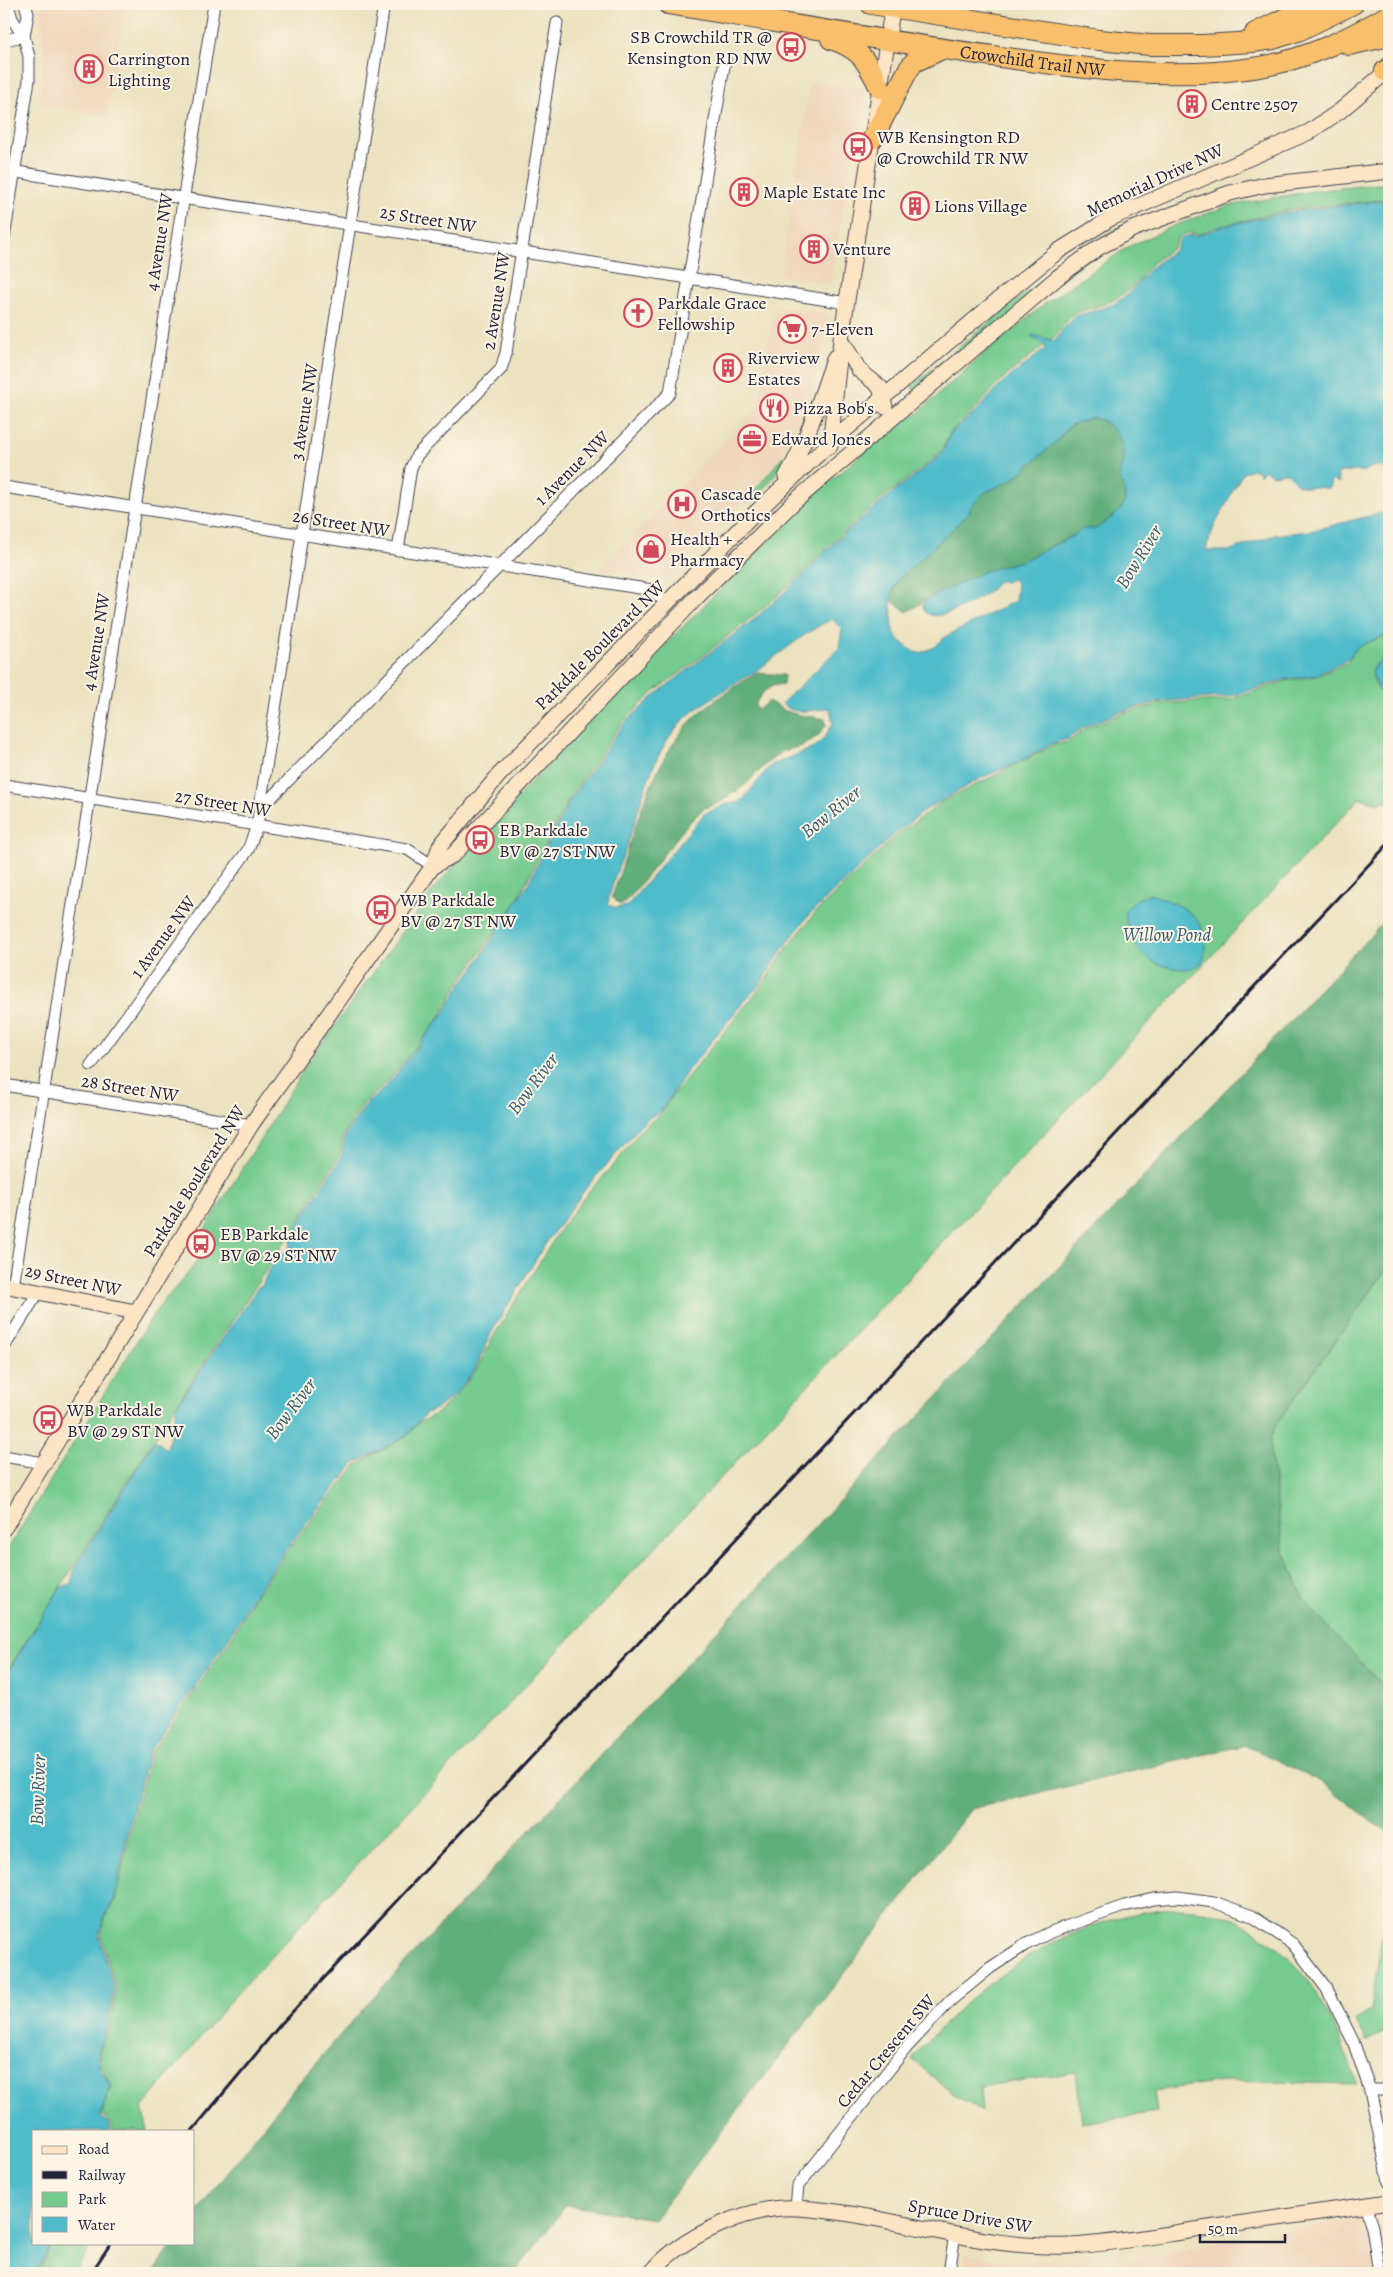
<svg xmlns="http://www.w3.org/2000/svg" width="1393" height="2277" viewBox="0 0 1393 2277" font-family="Alegreya,serif">
<rect width="100%" height="100%" fill="#fcf5e5"/>
<filter id="ink" filterUnits="userSpaceOnUse"><feTurbulence type="fractalNoise" baseFrequency=".02" numOctaves="2"/><feDisplacementMap in="SourceGraphic" scale="10" xChannelSelector="R" yChannelSelector="G"/><feConvolveMatrix kernelMatrix="1 2 1 2 8 2 1 2 1" color-interpolation-filters="sRGB"/></filter>
<filter id="wash" filterUnits="userSpaceOnUse"><feTurbulence type="fractalNoise" baseFrequency=".0096" numOctaves="4" result="noise"/><feDisplacementMap in="SourceGraphic" scale="20" xChannelSelector="R" yChannelSelector="G"/><feGaussianBlur stdDeviation="1.12" result="paint"/><feColorMatrix in="noise" values="0 0 0 0 0 0 0 0 0 0 0 0 0 0 0 0 0 1.4 0 .05"/><feComposite in="paint" operator="in"/></filter>
<g filter="url(#wash)">
<rect width="100%" height="100%" fill="#ebe2c0"/>
<g fill="#f0d6bc">
<path d="M39 4H125L108 115 39 105 44 45Z"/>
<path d="M810 83 864 90 830 283 780 276Z"/>
<path d="M775 305 823 313 827 317 819 367 806 408 780 456 747 496 665 579 599 570 758 408Z"/>
<path d="M1389 2214V2273H964L966 2255 1018 2262 1128 2260 1284 2230Z"/>
</g>
<g fill="#75cb8f" stroke="#4c7665">
<path d="M1389 183V199L1293 209 1213 228 1200 234 1186 233 1178 238 1173 248 1152 263 1139 280 1125 293 1110 302 1073 314 1054 337 998 383 976 409 950 432 943 449 936 457 879 501 834 541 800 576 751 618 703 656 655 691 622 723 569 799 515 904 459 983 440 1017 385 1085 365 1102 343 1135 340 1154 291 1233 176 1405 4 1676V1555L142 1333C147 1324 153 1315 159 1307 178 1282 206 1263 205 1229L307 1064 434 889 481 835 603 707 818 491 901 422 917 414 984 353 1046 303 1126 248 1173 226 1228 206 1313 191Z"/>
<path d="M1130 220 1134 225 914 391 912 386 1057 267Z"/>
<path d="M783 456 786 458 770 482 752 501 745 502Z"/>
<path d="M1383 637H1389V657L1374 665C1369 678 1377 693 1389 699V800L1379 803 1360 798 294 1932 232 1999 142 2108 148 2131H113L111 2123 102 2115 103 2109 111 2087 101 2065 100 2048 108 2034 116 1987 101 1937 104 1918 115 1900 132 1823 151 1753 231 1639 254 1597 300 1534 356 1466 373 1455 406 1437 419 1422 434 1415 455 1397 476 1370 493 1337 561 1228 590 1190 615 1164 639 1132 662 1112 671 1097 760 988 790 944 816 912 898 834 942 802 1056 744 1068 742 1086 728 1124 713 1157 704 1232 699 1285 681 1317 676 1348 662 1357 647Z"/>
<path d="M1389 1266V1691L1381 1684 1305 1603 1283 1548 1270 1449 1271 1436 1277 1423Z"/>
<path d="M1388 1894 1389 2021 1385 2031 1366 2042 1356 2020 1371 2009Z"/>
<path d="M1173 1908C1194 1910 1217 1911 1236 1920 1304 1953 1334 2016 1357 2084L1222 2081 1154 2091 1157 2112 1082 2123 1076 2072 980 2087 982 2112 953 2094 912 2059C978 1980 1068 1917 1173 1908Z"/>
<path d="M53 2243H93L74 2273H37Z"/>
</g>
<g fill="#60af7a" stroke="#41685a">
<path d="M1092 418C1109 418 1126 442 1124 459 1124 464 1120 468 1120 473 1120 483 1128 494 1124 504 1118 517 1105 520 1097 529H1082L1077 534 1022 561 985 571 931 597 907 612 891 600 893 591 898 580 969 513 971 506 984 493 1013 479 1060 438 1070 425Z"/>
<path d="M757 673 784 675 783 684C769 685 761 692 755 705L759 709 769 701C791 717 800 714 825 719L826 725 818 736 802 746 783 751 765 765 745 785 722 801 703 809 687 825 630 897 620 905 612 897C632 841 646 776 684 729 699 709 735 686 757 673Z"/>
<path d="M1389 916V1266L1277 1423 1271 1436 1270 1449 1283 1548 1305 1602 1381 1684 1389 1691V1834L1321 1782 1246 1745 971 1809 654 2219 566 2205 515 2273H153L174 2243H194V2215L289 2094 376 1994Z"/>
</g>
<g fill="#50bccb" stroke="#396f83" fill-rule="evenodd">
<path d="M1389 200V472L1380 466H1374L1364 471 1341 472 1337 474 1339 483 1333 480 1330 483 1331 487 1329 488 1305 487 1297 484 1288 473 1272 475 1265 470 1259 475 1258 471 1252 469 1243 473 1236 485 1214 527 1206 549 1207 551H1228L1275 535 1310 531 1389 511V636H1383L1357 647 1347 660 1316 675 1283 680 1232 696 1157 702 1123 711 1086 726 1068 739 1056 742 1013 765 985 776 925 810 896 833 809 915 788 942 759 986 746 999 688 1070 661 1111 647 1119 637 1130 587 1187 546 1243 490 1335 475 1369 455 1395 436 1409 426 1413 406 1436 354 1464 299 1532 253 1596 229 1638 149 1752 130 1822 114 1900 103 1918 99 1937 114 1987 106 2034 99 2048V2066L110 2086 100 2116 109 2123 111 2131H34V2243H52L35 2273H4V1678L60 1588 71 1583 75 1567 155 1440 167 1449 177 1405 258 1287 262 1286C268 1270 275 1257 290 1248L292 1234 342 1155 345 1135 367 1103 386 1087 444 1013 461 984 474 967 528 884 570 800 624 724 656 694 752 621 800 578 835 542 881 502 937 458 944 450 951 432 955 429 978 410 1000 385 1045 349V344L1032 338V335L1055 341 1063 329 1076 316 1112 305 1127 295 1154 265 1175 250 1180 239 1186 236 1200 235 1224 226 1294 211ZM1092 418C1109 418 1126 442 1124 459 1124 464 1119 468 1120 473 1120 483 1128 494 1124 504 1118 517 1105 520 1097 529H1082L1077 534 1022 561 985 571 931 597 923 604C924 633 979 599 989 591 993 588 996 583 1000 580L1004 582 1013 579 1017 584 1015 601 945 637 935 647 920 653 914 652 897 638 893 631 891 600 893 591 898 580 969 513 971 506 984 493 1013 479 1056 442 1070 425ZM832 619 842 629 839 648 782 703C792 717 815 709 830 708L833 723 825 737 814 748 771 765 741 802 726 804 704 814 627 906 616 908 608 904C610 885 623 858 629 839 644 794 655 739 696 709 717 694 739 682 760 668 784 651 805 632 832 619Z"/>
<path d="M1389 657V698C1379 693 1375 683 1372 672L1375 666Z"/>
<path d="M1150 894C1186 906 1213 919 1203 962 1193 969 1186 970 1174 968 1140 963 1131 944 1124 912L1135 900Z"/>
</g>
</g>
<g filter="url(#ink)">
<g fill="none" stroke-linecap="round" stroke-linejoin="round">
<defs>
<g id="street">
<path d="M24 36 28 14 25 4"/>
<path d="M4 40 24 36"/>
<path d="M4 170 847 303"/>
<path d="M4 238 29 80V57L24 36 12 19 8 4"/>
<path d="M4 487 652 590 667 603"/>
<path d="M398 550 411 468 417 455 501 369 506 353 557 23"/>
<path d="M4 785 407 849 433 866"/>
<path d="M261 808 670 393 725 60"/>
<path d="M91 1065 248 850 257 826 384 4"/>
<path d="M4 1085 251 1125"/>
<path d="M13 1287 214 4"/>
<path d="M4 1347 39 1291"/>
<path d="M4 1456 43 1463"/>
<path d="M1370 2090H1389"/>
<path d="M1365 2205 1372 2227 1379 2273"/>
<path d="M796 2207 798 2186 906 2048 951 2000 990 1968 1025 1945 1051 1932 1124 1906 1154 1899 1177 1897 1214 1902 1252 1916 1293 1944 1327 1989 1353 2041 1370 2090 1389 2181"/>
<path d="M949 2273 955 2234"/>
</g>
<g id="secondary">
<path d="M841 339 859 370 880 387 885 407"/>
<path d="M830 446 841 339 893 4"/>
<path d="M786 477C808 440 820 398 835 357"/>
<path d="M433 866 453 855 697 597 795 501 1058 277 1098 248 1133 229 1230 193 1265 185 1389 171"/>
<path d="M4 1285 135 1312"/>
<path d="M4 1528 251 1125 433 866 440 846 499 775 751 517 831 442 999 299 1057 252 1111 218 1309 132 1340 111 1380 77 1389 65"/>
<path d="M651 2273C680 2237 750 2205 797 2208 889 2213 977 2250 1070 2246 1110 2244 1149 2237 1188 2231 1255 2221 1322 2212 1389 2202"/>
</g>
<g id="highway">
<path id="s1" d="M668 4C776 22 884 41 993 56 1078 68 1167 81 1253 68 1303 61 1346 40 1389 15"/>
<path d="M871 4 1099 40 1150 45H1203L1253 42 1273 39 1298 31 1353 4"/>
<path d="M1255 33 1314 4"/>
<path d="M831 39C861 49 866 60 880 88"/>
<path d="M1349 45 1389 36"/>
<path d="M1385 71 1389 69"/>
<path d="M873 138 908 70 914 62 942 49"/>
</g>
</defs>
<use href="#street" stroke="#403f4f" stroke-width="13"/>
<use href="#secondary" stroke="#403f4f" stroke-width="17"/>
<use href="#highway" stroke="#403f4f" stroke-width="22"/>
<use href="#street" stroke="#fff" stroke-width="11"/>
<use href="#secondary" stroke="#fce5c4" stroke-width="15"/>
<use href="#highway" stroke="#f8bf6c" stroke-width="20"/>
<g stroke="#22223b" stroke-width="3">
<path d="M192 2131 281 2024 1389 843"/>
<path d="M91 2273 111 2243"/>
</g>
</g>
</g>
<defs>
<symbol id="bus-ring" viewBox="-11 -11 22 22"><circle r="9.5" fill="#fcf5e5" stroke="#d1495b" stroke-width="1.5"/><path d="M-5-6H5V4H4V6H2V4H-2V6H-4V4H-5ZM-3.5-4V0h7V-4ZM-3.5 1.2v1.5H-2V1.2ZM2 1.2v1.5H3.5V1.2Z" fill="#d1495b"/></symbol>
<symbol id="building-ring" viewBox="-11 -11 22 22"><circle r="9.5" fill="#fcf5e5" stroke="#d1495b" stroke-width="1.5"/><path d="M-4-6H4V6H1V3H-1V6H-4ZM-2.5-4.3h1.7v1.8h-1.7ZM.8-4.3h1.7v1.8H.8ZM-2.5-1h1.7V.8h-1.7ZM.8-1h1.7V.8H.8Z" fill="#d1495b"/></symbol>
<symbol id="church-ring" viewBox="-11 -11 22 22"><circle r="9.5" fill="#fcf5e5" stroke="#d1495b" stroke-width="1.5"/><path d="M-1.2-6h2.4v3.5h3.3v2.4h-3.3V6h-2.4V-.1h-3.3v-2.4h3.3Z" fill="#d1495b"/></symbol>
<symbol id="supermarket-ring" viewBox="-11 -11 22 22"><circle r="9.5" fill="#fcf5e5" stroke="#d1495b" stroke-width="1.5"/><path d="M-6-5.5h2.5l.6 2H6L4.5 2H-2.5L-4.4-4H-6ZM-1.5 3.2a1.3 1.3 0 1 0 .1 0ZM3 3.2a1.3 1.3 0 1 0 .1 0Z" fill="#d1495b"/></symbol>
<symbol id="restaurant-ring" viewBox="-11 -11 22 22"><circle r="9.5" fill="#fcf5e5" stroke="#d1495b" stroke-width="1.5"/><path d="M-5-6h1v4h1v-4h1v4h1v-4h1v5L-1.5 .5V6h-2V.5L-5-1ZM5-6V6H3V1.5H1.5Q1.5-4 5-6Z" fill="#d1495b"/></symbol>
<symbol id="office-ring" viewBox="-11 -11 22 22"><circle r="9.5" fill="#fcf5e5" stroke="#d1495b" stroke-width="1.5"/><path d="M-6-3h4V-5.5h4V-3h4V5H-6ZM-1-4.5V-3h2v-1.5ZM-6 0V1H6V0Z" fill="#d1495b"/></symbol>
<symbol id="hospital-ring" viewBox="-11 -11 22 22"><circle r="9.5" fill="#fcf5e5" stroke="#d1495b" stroke-width="1.5"/><path d="M-5-5h3v3.5h4V-5h3V5h-3V1.5h-4V5h-3Z" fill="#d1495b"/></symbol>
<symbol id="shop-ring" viewBox="-11 -11 22 22"><circle r="9.5" fill="#fcf5e5" stroke="#d1495b" stroke-width="1.5"/><path d="M-5-2.5h2.3a2.7 3.5 0 0 1 5.4 0H5L5.5 6h-11ZM-1.5-2.5h3a1.5 2.3 0 0 0-3 0Z" fill="#d1495b"/></symbol>
</defs>
<g fill-rule="evenodd">
<use href="#bus-ring" x="775" y="31" width="32" height="32"/>
<use href="#building-ring" x="73" y="53" width="32" height="32"/>
<use href="#building-ring" x="1176" y="88" width="32" height="32"/>
<use href="#bus-ring" x="842" y="131" width="32" height="32"/>
<use href="#building-ring" x="728" y="176" width="32" height="32"/>
<use href="#building-ring" x="899" y="190" width="32" height="32"/>
<use href="#building-ring" x="798" y="233" width="32" height="32"/>
<use href="#church-ring" x="622" y="297" width="32" height="32"/>
<use href="#supermarket-ring" x="776" y="313" width="32" height="32"/>
<use href="#building-ring" x="712" y="352" width="32" height="32"/>
<use href="#restaurant-ring" x="758" y="392" width="32" height="32"/>
<use href="#office-ring" x="736" y="423" width="32" height="32"/>
<use href="#hospital-ring" x="666" y="488" width="32" height="32"/>
<use href="#shop-ring" x="635" y="533" width="32" height="32"/>
<use href="#bus-ring" x="464" y="824" width="32" height="32"/>
<use href="#bus-ring" x="365" y="894" width="32" height="32"/>
<use href="#bus-ring" x="185" y="1228" width="32" height="32"/>
<use href="#bus-ring" x="32" y="1404" width="32" height="32"/>
</g>
<g text-anchor="middle" dominant-baseline="central" stroke-width="4" stroke-linejoin="round" paint-order="stroke">
<g font-size="18" fill="#22223b" stroke="#fcf5e5" text-anchor="start">
<text x="772" y="37" text-anchor="end">SB Crowchild TR @<tspan x="772" dy="21">Kensington RD NW</tspan></text>
<text x="108" y="59">Carrington<tspan x="108" dy="21">Lighting</tspan></text>
<text x="1211" y="104">Centre 2507</text>
<text x="877" y="137">WB Kensington RD<tspan x="877" dy="21">@ Crowchild TR NW</tspan></text>
<text x="763" y="192">Maple Estate Inc</text>
<text x="934" y="206">Lions Village</text>
<text x="833" y="249">Venture</text>
<text x="657" y="303">Parkdale Grace<tspan x="657" dy="21">Fellowship</tspan></text>
<text x="811" y="329">7-Eleven</text>
<text x="747" y="358">Riverview<tspan x="747" dy="21">Estates</tspan></text>
<text x="793" y="408">Pizza Bob's</text>
<text x="771" y="439">Edward Jones</text>
<text x="701" y="494">Cascade<tspan x="701" dy="21">Orthotics</tspan></text>
<text x="670" y="539">Health +<tspan x="670" dy="21">Pharmacy</tspan></text>
<text x="499" y="830">EB Parkdale<tspan x="499" dy="21">BV @ 27 ST NW</tspan></text>
<text x="400" y="900">WB Parkdale<tspan x="400" dy="21">BV @ 27 ST NW</tspan></text>
<text x="220" y="1234">EB Parkdale<tspan x="220" dy="21">BV @ 29 ST NW</tspan></text>
<text x="67" y="1410">WB Parkdale<tspan x="67" dy="21">BV @ 29 ST NW</tspan></text>
</g>
<g font-size="18" fill="#22223b" stroke="#fcf5e5">
<text stroke="none"><textPath href="#s1" startOffset="369">Crowchild Trail NW</textPath></text>
<text transform="translate(1155 180) rotate(-25)">Memorial Drive NW</text>
<text transform="translate(428 219) rotate(9)">25 Street NW</text>
<text transform="translate(159 242) rotate(-81)">4 Avenue NW</text>
<text transform="translate(496 301) rotate(-81)">2 Avenue NW</text>
<text transform="translate(304 412) rotate(-81)">3 Avenue NW</text>
<text transform="translate(572 468) rotate(-45)">1 Avenue NW</text>
<text transform="translate(341 523) rotate(9)">26 Street NW</text>
<text transform="translate(96 642) rotate(-81)">4 Avenue NW</text>
<text transform="translate(600 645) rotate(-45)">Parkdale Boulevard NW</text>
<text transform="translate(223 803) rotate(9)">27 Street NW</text>
<text transform="translate(163 937) rotate(-54)">1 Avenue NW</text>
<text transform="translate(130 1088) rotate(9)">28 Street NW</text>
<text transform="translate(194 1181) rotate(-58)">Parkdale Boulevard NW</text>
<text transform="translate(73 1280) rotate(12)">29 Street NW</text>
<text transform="translate(886 2051) rotate(-50)">Cedar Crescent SW</text>
<text transform="translate(970 2216) rotate(10)">Spruce Drive SW</text>
</g>
<g font-size="19" font-style="italic" fill="#32586d" stroke="#fcf5e5">
<text transform="translate(1139 557) rotate(-58)">Bow River</text>
<text transform="translate(831 812) rotate(-39)">Bow River</text>
<text x="1167" y="935">Willow Pond</text>
<text transform="translate(533 1084) rotate(-53)">Bow River</text>
<text transform="translate(291 1409) rotate(-53)">Bow River</text>
<text transform="translate(38 1790) rotate(-88)">Bow River</text>
</g>
</g>
<rect width="1393" height="2277" fill="none" stroke="#fcf5e5" stroke-width="20"/>
<rect x="32" y="2130" width="162" height="115" fill="#fcf5e5" stroke="#a5a1a1"/>
<rect x="42" y="2146" width="25" height="8" fill="#fce5c4" stroke="#a5a1a1"/>
<text x="78" y="2154" font-size="15" fill="#22223b">Road</text>
<rect x="42" y="2171" width="25" height="8" fill="#22223b" stroke="#a5a1a1"/>
<text x="78" y="2180" font-size="15" fill="#22223b">Railway</text>
<rect x="42" y="2192" width="25" height="15" fill="#75cb8f" stroke="#a5a1a1"/>
<text x="78" y="2204" font-size="15" fill="#22223b">Park</text>
<rect x="42" y="2217" width="25" height="15" fill="#50bccb" stroke="#a5a1a1"/>
<text x="78" y="2230" font-size="15" fill="#22223b">Water</text>
<path d="M1200 2234v8h85v-8" fill="none" stroke="#22223b" stroke-width="2.5"/>
<text x="1208" y="2234" font-size="15" fill="#22223b" stroke="#fcf5e5" stroke-width="4" paint-order="stroke">50 m</text>
</svg>
